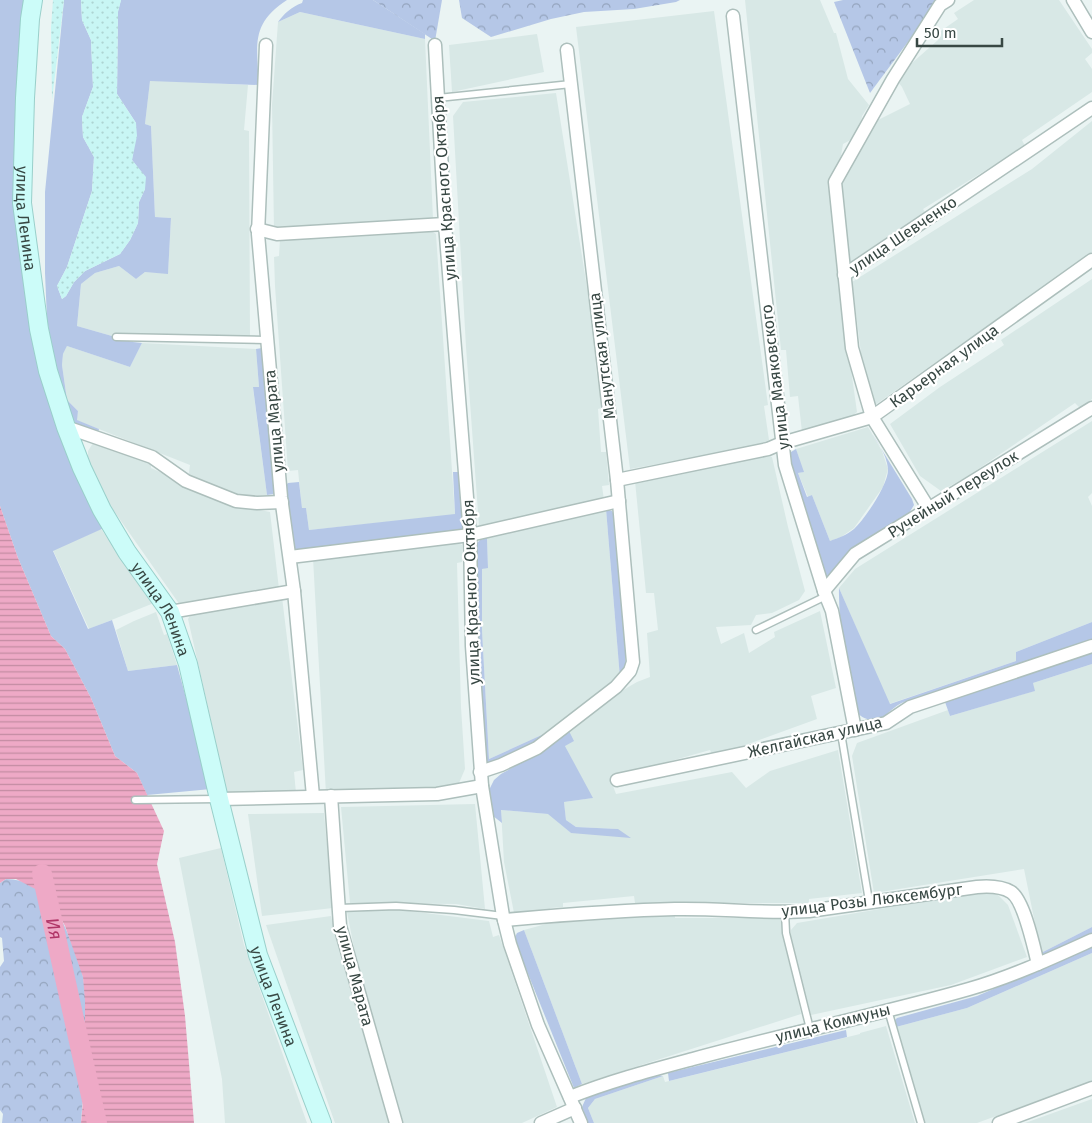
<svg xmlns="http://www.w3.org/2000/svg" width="1092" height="1123" viewBox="0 0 1092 1123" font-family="'Fira Sans',sans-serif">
<defs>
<pattern id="forest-crowns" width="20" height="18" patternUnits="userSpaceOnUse" patternTransform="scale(1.25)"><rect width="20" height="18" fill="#b5c7e7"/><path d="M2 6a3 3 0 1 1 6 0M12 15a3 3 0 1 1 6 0" fill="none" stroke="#94a4bd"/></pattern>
<pattern id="sand-dots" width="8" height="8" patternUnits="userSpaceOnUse" patternTransform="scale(1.25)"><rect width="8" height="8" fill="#c8f6f4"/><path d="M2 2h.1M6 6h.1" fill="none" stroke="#add4d2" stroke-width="1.8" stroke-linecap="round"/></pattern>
<pattern id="water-rules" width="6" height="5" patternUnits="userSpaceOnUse" patternTransform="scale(1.25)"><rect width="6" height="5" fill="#eea9c6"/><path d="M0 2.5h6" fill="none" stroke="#c28ca2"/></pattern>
</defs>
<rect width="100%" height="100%" fill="#eaf4f3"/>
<g fill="#d8e8e6">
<path d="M745 0H820L834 33H836L848 79 869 105 862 116 860 129 856 137 843 144 839 167 841 284H839L857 412 848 420 802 432 798 396 790 397 786 350H781Z"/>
<path d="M974 0H1059L1092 49V53L1085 59 1092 69V92L1022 140 1025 146 923 209 925 212 847 264 840 184 876 121 910 104 902 87 895 78 938 40 935 35 958 19 954 13Z"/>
<path d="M714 11 768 405 764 406 769 440 757 446 630 469 576 27Z"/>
<path d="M300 12 425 39 433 219 274 230 272 105 278 22Z"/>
<path d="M537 34 544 72 452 92 449 45Z"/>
<path d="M150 80 248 85 244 130 249 131 250 339 133 335V342L77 326 81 284 95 273 119 266 136 279 145 272 168 273 171 218 155 217 151 126 145 124Z"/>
<path d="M556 93 592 319 596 369 602 408 598 409 601 452H606L609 485 602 486 604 500 479 526 466 347 453 116 463 102Z"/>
<path d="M1092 121V252L1046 289 1043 287 1003 317 974 341 970 338 875 405 864 377 852 282 1032 169Z"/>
<path d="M428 229 436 234 455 515 309 530 306 508 302 509 298 470 288 471 275 286 274 257 279 256 280 239H321L385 235Z"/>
<path d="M1092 279V399L1080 408 1075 403 968 476 941 491 920 476 890 424 940 387 1004 345 1001 340Z"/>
<path d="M142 343 256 349 259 387 253 388 267 495 239 498 188 479 190 465 76 420 78 411 67 400 62 365 63 354 67 346 130 367Z"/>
<path d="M1092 421V493L1088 497 1092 506V622L1016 652V661L889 704 839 588 855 569Z"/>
<path d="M868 427 882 451 888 469 883 487 854 528 841 537 830 541 812 495 808 497 798 473 803 472 796 449Z"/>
<path d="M93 443 151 463V468L232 504 270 512 279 589 180 605 102 494 88 457V451Z"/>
<path d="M766 455 772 457 788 527 805 591 799 600 772 613 756 615 751 625 716 627 721 644 744 633 749 653 775 637 774 632 820 611 836 688 811 696 817 719 713 757 710 750 610 778 616 794 732 772 746 788 770 771 838 750 862 893 809 899V903H635L634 896 563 903V907L550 908 551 912 515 918 504 862 501 810 549 814 571 833 618 829 576 827 566 820 564 802 592 798 565 746 569 731 606 700 637 682 650 677 647 633 658 630 654 593H646L635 481Z"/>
<path d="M606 509 620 678 546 733 489 759 482 630V569L488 567 487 538Z"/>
<path d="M101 529 154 603 89 629 53 550Z"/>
<path d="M456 542 462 545V562L457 563 461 707 465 769 459 783 442 793 326 794 313 558Z"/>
<path d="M282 597 303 770 294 772 296 793 229 801 188 619 191 614Z"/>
<path d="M156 612 164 635 167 634 177 665 128 671 116 630 134 621Z"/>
<path d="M1092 664V927L1041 953 1024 869 874 893 852 756 857 743 948 710 950 716 1034 691 1033 683Z"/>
<path d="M475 804 485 909 456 904 350 903 341 807Z"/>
<path d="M324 813 333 908 262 916 248 814Z"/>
<path d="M221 848 244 945 307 1123H225L222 1079 179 858Z"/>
<path d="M996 893 1008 905 1027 957 951 985 811 1015 790 938 791 930 797 923 963 895Z"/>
<path d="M393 909 489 921 493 937 499 935 557 1107 522 1123H403L356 958 347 912Z"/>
<path d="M675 913V918H782L801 1014 582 1084 524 930 546 924Z"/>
<path d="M331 916 389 1123H335L266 925Z"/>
<path d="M1092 953V1081L977 1123H924L896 1027 967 1008Z"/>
<path d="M886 1026 915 1123H594L588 1108 595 1099 663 1076 665 1082 860 1034V1033Z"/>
<path d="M1092 1099V1123H1025Z"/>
</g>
<g fill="#b5c7e7">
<path d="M0 0H34L27 282 104 528 53 551 88 629 112 620 128 671 177 665 211 789 147 795 137 773 115 756 91 698 65 649 51 636 18 558 0 506Z"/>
<path d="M64 0H81L82 20 91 40 93 87 82 117 83 137 94 157 92 191 67 267 57 286 62 299 66 296 74 282 85 271 120 254 130 240 138 223 139 202 145 189 138 168 132 160 136 123 117 94 118 11 121 0H287C250 24 257 46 259 85L150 81 145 124 151 126 155 217 171 218 168 274 145 272 136 279 119 266 95 273 81 284 77 326 133 342 142 343 130 367 67 346 63 354 62 365 67 400 78 411 77 420 99 429 98 433 77 425 69 415 57 376 47 319 45 273V192Z"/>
<path d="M303 0H373L425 34V39L300 12 278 22C285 13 291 7 302 3Z"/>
<path d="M262 348 274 494 267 495 253 387H259L256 349Z"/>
<path d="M868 427 912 499 914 505 908 515 827 578H825L791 464V452L796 449 804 472 798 473 807 497 812 495 830 541C838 538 847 535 854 529 865 519 889 483 888 469 887 454 875 439 868 427Z"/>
<path d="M453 472H459L463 528 460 532 294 551 285 486 288 483 299 482 302 508H306L309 530 455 514Z"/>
<path d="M606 509 612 511 617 520 626 667 620 678Z"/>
<path d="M487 538 488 568 482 569V630L489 759 546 733 527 748 491 763 485 761 477 688 476 544 480 540Z"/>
<path d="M839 588 890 704 1016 661V652L1092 622V641L904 702C886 709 881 731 858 714 849 673 838 631 839 588Z"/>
<path d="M1092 653V664L1033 683 1035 691 950 716 945 702Z"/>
<path d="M569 731 574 741 565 746 593 798 564 802 566 820 576 827 618 829 631 838 571 833 548 814 501 810 502 823 488 812 487 794 494 780 501 774 542 751Z"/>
<path d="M1092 927V934L1043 956 1041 953Z"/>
<path d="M524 930 582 1084 574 1088 514 939 517 933Z"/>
<path d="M1092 947V953L967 1008 896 1027 895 1020 897 1018 977 996Z"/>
<path d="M846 1030 847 1037 669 1081 668 1073Z"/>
<path d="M658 1075 663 1076 595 1099 588 1108 594 1123H588L582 1107 586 1098 594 1094Z"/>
</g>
<g fill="url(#forest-crowns)">
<path d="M373 0H442L435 41Z"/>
<path d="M459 0H680L676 2 634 9 584 12 551 19 491 37 462 18Z"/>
<path d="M843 0H939L870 93 834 2Z"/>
<path d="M6 879C45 879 64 920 75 952 77 960 82 968 83 977 86 992 85 1008 85 1023 85 1057 84 1089 81 1123H2L3 1114 0 1110V967L4 961 2 938 0 937V883Z"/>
</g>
<g fill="url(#sand-dots)">
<path d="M53 0H64L52 100 51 28Z"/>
<path d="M81 0H121L118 12 117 94 136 123 137 136 132 160 146 177 145 189 139 202 138 223 130 240 120 254 85 271 74 282 66 296 62 299 57 286 67 267 92 191 94 157 83 137 82 117 93 87 91 40 82 20Z"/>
</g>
<path fill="url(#water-rules)" d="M0 506 18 558 51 636 65 649 91 698 115 756 137 773 164 831 157 864 175 942 185 1016 194 1123H81L85 1079V1001L83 977 65 926 57 911 41 892 16 879H6L0 883Z"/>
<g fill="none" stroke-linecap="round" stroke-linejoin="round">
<path stroke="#eea9c6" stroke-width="20" id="s1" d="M42 874 97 1123"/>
<defs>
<g id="service">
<path d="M438 98 571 84"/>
<path d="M116 337 267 340"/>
<path d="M756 630 826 596"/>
<path d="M841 733 869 901"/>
<path d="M135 800 218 799"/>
<path d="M339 908 396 906 454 910 503 916"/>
<path d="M785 912 786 933 810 1029"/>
<path d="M888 1010 921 1123"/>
</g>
<g id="minor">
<path d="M1073 0 1092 32"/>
<path d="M733 16 785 465 824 591 832 611 855 730"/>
<path d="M266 45 258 234 281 497 294 591 313 796"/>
<path d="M435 45 445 224 470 535 472 646 482 786 503 916 510 944 538 1025 581 1123"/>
<path d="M257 229 277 234 445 224"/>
<path d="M844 275 1092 108"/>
<path d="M66 427 152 457 186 481 236 501 257 503 282 502"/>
<path d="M617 480 768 449 782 443 872 417 1092 260"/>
<path d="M929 509 872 417 852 348 835 182 893 79 940 5 948 0"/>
<path d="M290 557 470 535 619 501"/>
<path d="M824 591 855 554 1092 408"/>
<path d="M170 612 294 591"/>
<path d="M480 772 501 765 537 748 616 687 630 671 633 662 617 480 567 50"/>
<path d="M617 780 886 723 910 707 1092 646"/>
<path d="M331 796 340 926 396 1123"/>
<path d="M219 799 437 794 482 786"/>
<path d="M504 920C561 915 618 910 675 909 720 908 764 914 809 911L977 887C988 886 1001 886 1011 892 1024 900 1034 948 1038 964"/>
<path d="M570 1097C610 1081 652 1070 693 1059 785 1034 878 1015 969 989 1011 977 1052 958 1092 940"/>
<path d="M541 1123 575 1108"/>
<path d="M999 1123 1092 1088"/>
</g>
<g id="secondary">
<path id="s2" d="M33 0 30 19 25 98 22 203 39 329 48 371 66 427 82 468 102 510 127 552 170 612 188 664 219 799 258 955 322 1123"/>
</g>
</defs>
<use href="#service" stroke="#adbfbc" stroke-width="9"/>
<use href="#minor" stroke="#adbfbc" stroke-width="15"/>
<use href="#secondary" stroke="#99cfca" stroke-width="20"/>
<use href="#service" stroke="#fff" stroke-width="6"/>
<use href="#minor" stroke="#fff" stroke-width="12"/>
<use href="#secondary" stroke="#ccfcf9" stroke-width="18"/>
</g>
<g text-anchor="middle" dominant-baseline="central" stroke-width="4.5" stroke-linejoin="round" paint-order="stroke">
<g font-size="16" fill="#384844" stroke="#fff">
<text transform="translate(444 188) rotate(-94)">улица Красного Октября</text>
<text stroke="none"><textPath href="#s2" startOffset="219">улица Ленина</textPath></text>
<text transform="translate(903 235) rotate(-34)">улица Шевченко</text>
<text transform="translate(602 356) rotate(-97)">Манутская улица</text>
<text transform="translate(944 366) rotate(-36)">Карьерная улица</text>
<text transform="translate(775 377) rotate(-97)">улица Маяковского</text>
<text transform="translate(274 421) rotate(-95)">улица Марата</text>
<text transform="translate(953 494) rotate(-32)">Ручейный переулок</text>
<text transform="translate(471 592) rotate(-92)">улица Красного Октября</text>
<text stroke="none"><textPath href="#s2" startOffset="639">улица Ленина</textPath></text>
<text transform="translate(815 737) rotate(-13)">Желгайская улица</text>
<text transform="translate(872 900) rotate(-7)">улица Розы Люксембург</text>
<text transform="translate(355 976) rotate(75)">улица Марата</text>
<text stroke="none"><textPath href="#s2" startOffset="1044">улица Ленина</textPath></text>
<text transform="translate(833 1023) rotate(-14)">улица Коммуны</text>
</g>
<g font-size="18" font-style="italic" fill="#b03567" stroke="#fff">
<text stroke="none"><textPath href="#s1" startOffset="56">Ия</textPath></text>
</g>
</g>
<path d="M917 38v8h85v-8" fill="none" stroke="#384844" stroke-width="2.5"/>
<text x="924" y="38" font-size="15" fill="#384844" stroke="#ffffff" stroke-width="4" paint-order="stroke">50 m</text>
</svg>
